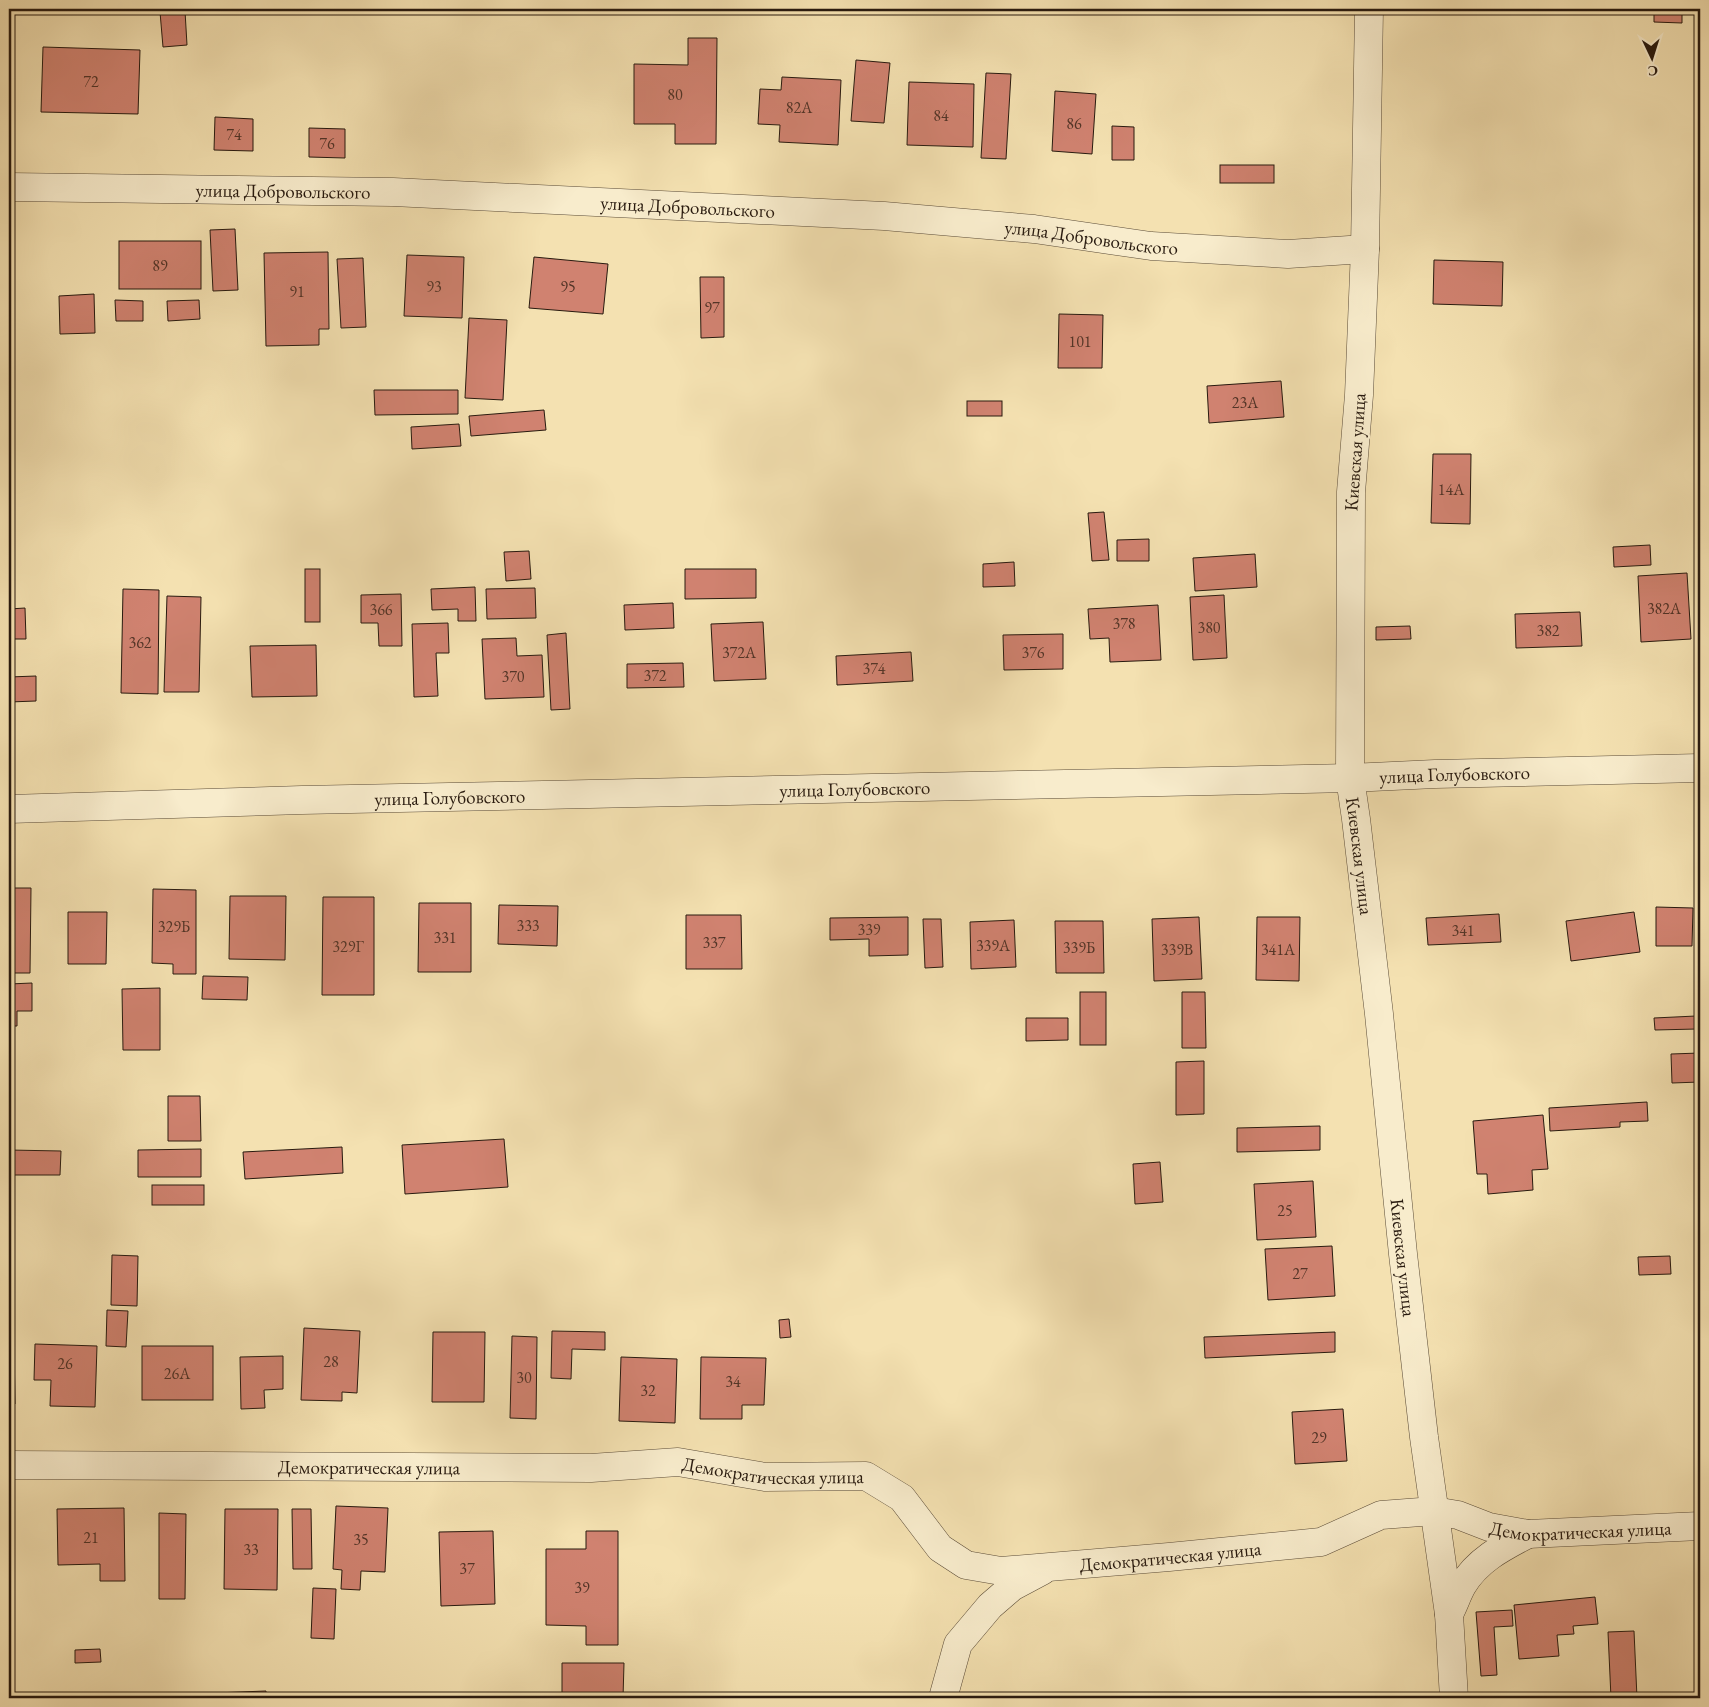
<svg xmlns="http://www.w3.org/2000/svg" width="1709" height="1707" viewBox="0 0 1709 1707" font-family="'EB Garamond',serif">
<rect width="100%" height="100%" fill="#f4e1b1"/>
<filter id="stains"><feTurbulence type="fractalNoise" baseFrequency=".004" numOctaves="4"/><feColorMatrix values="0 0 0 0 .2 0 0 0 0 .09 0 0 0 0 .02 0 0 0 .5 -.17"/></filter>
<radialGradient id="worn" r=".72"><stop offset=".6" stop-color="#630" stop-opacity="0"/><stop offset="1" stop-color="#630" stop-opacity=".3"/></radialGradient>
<g fill="#d08270" stroke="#281a0f">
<path d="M75 9H119V11L75 13Z"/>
<path d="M1528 9H1553V14H1529Z"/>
<path d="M1654 9H1682V23L1654 22Z"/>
<path d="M185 11 187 45 163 47 160 12Z"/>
<path d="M688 38H717L716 144H675V124H634V64L688 65Z"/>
<path d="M43 47 140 50 138 114 41 112Z"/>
<path d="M856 60 890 63 884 123 851 121Z"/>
<path d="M986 73 1011 74 1006 159 981 158Z"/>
<path d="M782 77 841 80 838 145 779 142 780 125 758 124 760 89 781 90Z"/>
<path d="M909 82 974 84 973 147 907 145Z"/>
<path d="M1055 91 1096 94 1092 154 1052 151Z"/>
<path d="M215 117 253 119V151L214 150Z"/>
<path d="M1112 126 1134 127V160H1112Z"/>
<path d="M309 128 345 129V158L309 157Z"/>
<rect x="1220" y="165" width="54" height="18"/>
<path d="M235 229 238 290 213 291 210 230Z"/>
<rect x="119" y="241" width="82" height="48"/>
<path d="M328 252 329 329H319V345L266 346 264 253Z"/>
<path d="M407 255 464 257 462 318 404 316Z"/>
<path d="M534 257 608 264 603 314 529 308Z"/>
<path d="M363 258 366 327 341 328 337 259Z"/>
<path d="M1434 260 1503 262 1502 306 1433 304Z"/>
<path d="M700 277H724V337L701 338Z"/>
<path d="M94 294 95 333 60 334 59 296Z"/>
<path d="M115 300 143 301V321H116Z"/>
<path d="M199 300 200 319 168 321 167 301Z"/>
<path d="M1059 314 1103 315 1102 368H1058Z"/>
<path d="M469 318 507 320 503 400 465 398Z"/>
<path d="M1281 381 1284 417 1209 423 1207 386Z"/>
<path d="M374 390H458V414L375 415Z"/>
<rect x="967" y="401" width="35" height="15"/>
<path d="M544 410 546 430 471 436 469 416Z"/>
<path d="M459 424 461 446 412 449 411 427Z"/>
<path d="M1433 454H1471L1470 524 1431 523Z"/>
<path d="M1104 512 1109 560 1092 561 1088 513Z"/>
<path d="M1149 539V561H1117V540Z"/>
<path d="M1650 545 1651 565 1614 567 1613 547Z"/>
<path d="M529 551 531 579 506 581 504 552Z"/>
<path d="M1255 554 1257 587 1195 591 1193 558Z"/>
<path d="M1014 562 1015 586 983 587V564Z"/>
<rect x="305" y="569" width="15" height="53"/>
<path d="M685 569H756V598L685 599Z"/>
<path d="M1687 573 1691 639 1641 642 1638 576Z"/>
<path d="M475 587 476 621H458V609L432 610 431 589Z"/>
<path d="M535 588 536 618 487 619 486 589Z"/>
<path d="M123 589 159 590 158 694 121 693Z"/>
<path d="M401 594 402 646H379L378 623H361V595Z"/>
<path d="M1224 595 1227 658 1193 660 1190 597Z"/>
<path d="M167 596 201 597 199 692H164Z"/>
<path d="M673 603 674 628 625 630 624 605Z"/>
<path d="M1158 605 1161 660 1110 662 1109 638 1090 639 1088 609Z"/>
<path d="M25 608 26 639H9V609Z"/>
<path d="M1580 612 1582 646 1516 648 1515 614Z"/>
<path d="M763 622 766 679 714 681 711 624Z"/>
<path d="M448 623 449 653H436L438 696 414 697 412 624Z"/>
<path d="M1410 626 1411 639 1376 640V627Z"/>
<path d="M566 633 570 709 551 710 547 635Z"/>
<path d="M1063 634V669L1004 670 1003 635Z"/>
<path d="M516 638 517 656 542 655 544 697 485 699 482 639Z"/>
<path d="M316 645 317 696 252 697 250 646Z"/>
<path d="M911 652 913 681 837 685 836 656Z"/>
<path d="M683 663 684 687 627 688V664Z"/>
<path d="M36 676V701L9 702V677Z"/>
<path d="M9 888H31L30 973H9Z"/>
<path d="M153 889 196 890V974H173V964L152 963Z"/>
<path d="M230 896H286L285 960 229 959Z"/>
<path d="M323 897H374V995H322Z"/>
<path d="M419 903H471V972H418Z"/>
<path d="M499 905 558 906 557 946 498 944Z"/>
<path d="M1656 907 1693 908 1692 946H1656Z"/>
<path d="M68 912H107L106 964H68Z"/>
<path d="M1634 912 1640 952 1571 961 1566 921Z"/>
<path d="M1499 914 1501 942 1428 945 1426 918Z"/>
<path d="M686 915H741L742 969H686Z"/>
<path d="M908 917V955L869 956V939L830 940V918Z"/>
<path d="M1199 917 1202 979 1154 981 1152 919Z"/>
<path d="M1257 917H1300L1299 981 1256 980Z"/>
<path d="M923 919H941L943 967 925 968Z"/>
<path d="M1014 920 1016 967 971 969 970 922Z"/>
<path d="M1055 921H1103L1104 973H1056Z"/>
<path d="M203 976 248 977 247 1000 202 999Z"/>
<path d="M32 983V1011H17V1026H9V984Z"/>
<path d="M160 988V1050H123L122 989Z"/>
<rect x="1080" y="992" width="26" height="53"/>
<path d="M1182 992H1205L1206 1048H1182Z"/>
<path d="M1696 1016 1697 1029 1655 1030 1654 1018Z"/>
<path d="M1026 1018H1068V1040L1026 1041Z"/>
<path d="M1700 1053V1082L1672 1083 1671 1054Z"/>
<path d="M1204 1061V1114L1176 1115V1062Z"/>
<path d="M168 1096H200L201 1141H168Z"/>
<path d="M1647 1102 1648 1121 1620 1122V1127L1550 1131 1549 1108Z"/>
<path d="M1543 1115 1548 1169 1532 1170 1533 1190 1488 1194 1487 1174H1477L1473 1121Z"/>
<path d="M1320 1126V1150L1237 1152V1128Z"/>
<path d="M504 1139 508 1187 405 1194 402 1145Z"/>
<path d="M342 1147 343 1173 245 1179 243 1152Z"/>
<path d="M201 1149V1177H138V1150Z"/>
<path d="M9 1150 61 1151 60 1175H9Z"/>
<path d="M1160 1162 1163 1202 1135 1204 1133 1164Z"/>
<path d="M1313 1181 1316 1237 1257 1240 1254 1184Z"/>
<rect x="152" y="1185" width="52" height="20"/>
<path d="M1332 1246 1335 1296 1268 1300 1265 1249Z"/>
<path d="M112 1255 138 1256 137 1306 111 1305Z"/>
<path d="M1670 1256 1671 1274 1639 1275 1638 1257Z"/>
<path d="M107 1310 128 1311 126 1347 106 1346Z"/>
<path d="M789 1319 791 1337 780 1338 779 1320Z"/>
<path d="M304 1328 360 1331 357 1393 342 1392V1401L301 1400Z"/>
<path d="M552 1331 605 1332V1350L572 1349 571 1379 551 1378Z"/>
<path d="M433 1332H485L484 1402H432Z"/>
<path d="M1335 1332V1352L1205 1358 1204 1337Z"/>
<path d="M512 1336 537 1337 536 1419 510 1418Z"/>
<path d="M9 1344H14L15 1404H9Z"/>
<path d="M35 1344 97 1346 95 1407 50 1406 51 1380H34Z"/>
<rect x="142" y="1346" width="71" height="54"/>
<path d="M283 1356V1389L264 1390 265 1408 241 1409 240 1357Z"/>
<path d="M621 1357 677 1359 675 1423 619 1421Z"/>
<path d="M701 1357 766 1358 764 1405H742V1419H700Z"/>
<path d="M1343 1409 1347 1461 1295 1464 1292 1412Z"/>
<path d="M336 1506 388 1508 385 1572 361 1571 360 1590 341 1589 342 1570 333 1569Z"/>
<path d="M124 1508 125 1581H100V1564L58 1565 57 1509Z"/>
<path d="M225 1509H278L277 1590 224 1589Z"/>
<path d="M292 1509H311L312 1569H293Z"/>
<path d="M159 1513 186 1514 185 1599H159Z"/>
<path d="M493 1531 495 1604 441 1606 439 1532Z"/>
<path d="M586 1531H618V1645H586V1626L546 1625V1549H586Z"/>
<path d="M313 1588 336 1589 334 1639 311 1638Z"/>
<path d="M1595 1597 1598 1624 1573 1626 1574 1634 1557 1635 1559 1656 1519 1659 1514 1605Z"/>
<path d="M1512 1610 1513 1626 1494 1627 1497 1675 1481 1676 1476 1612Z"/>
<path d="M1634 1631 1637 1698H1611L1608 1632Z"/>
<path d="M100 1649 101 1662 75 1663V1650Z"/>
<path d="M562 1663H624L623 1698H562Z"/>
<path d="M266 1691V1698H163V1695Z"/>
</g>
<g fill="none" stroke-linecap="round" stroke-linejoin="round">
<defs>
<g id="minor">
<path id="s1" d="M1369 9 1365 249 1359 395 1351 492 1350 778 1356 819 1379 1014 1403 1254 1424 1437 1449 1614 1454 1698"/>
<path id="s2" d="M9 187 393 192 884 216 1034 229 1151 246 1288 254 1365 249"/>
<path id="s3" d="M9 809 302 800 1350 778 1435 774 1700 768"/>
<path id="s4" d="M9 1465 591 1468 678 1462 765 1477 866 1476 902 1498 940 1548 966 1565 1001 1571 1169 1557 1321 1542 1381 1515 1434 1511 1458 1515 1489 1527 1528 1534 1700 1526"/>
<path d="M1449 1614C1454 1605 1457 1595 1462 1586 1477 1560 1503 1547 1528 1534"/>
<path d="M943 1698 958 1644 990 1606 1012 1587 1042 1571"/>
</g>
</defs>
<use href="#minor" stroke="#5b4c38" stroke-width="29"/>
<use href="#minor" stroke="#f8eccc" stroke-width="28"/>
</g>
<g text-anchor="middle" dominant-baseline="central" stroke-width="4.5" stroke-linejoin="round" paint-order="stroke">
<g font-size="16" fill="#523427">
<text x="91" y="81">72</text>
<text x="675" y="94">80</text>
<text x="799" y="107">82А</text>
<text x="941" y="115">84</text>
<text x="1074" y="123">86</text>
<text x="234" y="134">74</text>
<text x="327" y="143">76</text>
<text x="160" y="265">89</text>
<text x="434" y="286">93</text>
<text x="568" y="286">95</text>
<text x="297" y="291">91</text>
<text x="712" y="307">97</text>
<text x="1080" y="341">101</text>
<text x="1245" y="402">23А</text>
<text x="1451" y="489">14А</text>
<text x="1664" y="608">382А</text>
<text x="381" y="609">366</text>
<text x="1124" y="623">378</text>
<text x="1209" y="627">380</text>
<text x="1548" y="630">382</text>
<text x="140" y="642">362</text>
<text x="739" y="652">372А</text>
<text x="1033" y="652">376</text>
<text x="874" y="668">374</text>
<text x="655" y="675">372</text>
<text x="513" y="676">370</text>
<text x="528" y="925">333</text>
<text x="174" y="926">329Б</text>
<text x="869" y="929">339</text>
<text x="1463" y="930">341</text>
<text x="445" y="937">331</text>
<text x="714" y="942">337</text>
<text x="993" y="945">339А</text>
<text x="348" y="946">329Г</text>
<text x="1079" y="947">339Б</text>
<text x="1177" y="949">339В</text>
<text x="1278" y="949">341А</text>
<text x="1285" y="1210">25</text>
<text x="1300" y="1273">27</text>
<text x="331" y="1361">28</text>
<text x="65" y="1363">26</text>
<text x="177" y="1373">26А</text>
<text x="524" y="1377">30</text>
<text x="733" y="1381">34</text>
<text x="648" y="1390">32</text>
<text x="1319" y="1437">29</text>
<text x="91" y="1537">21</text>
<text x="361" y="1539">35</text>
<text x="251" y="1549">33</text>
<text x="467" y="1568">37</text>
<text x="582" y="1587">39</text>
</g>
<g font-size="19" fill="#281a0f" stroke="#f8eccc">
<text stroke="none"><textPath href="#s2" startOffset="274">улица Добровольского</textPath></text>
<text stroke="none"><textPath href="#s2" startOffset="679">улица Добровольского</textPath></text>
<text stroke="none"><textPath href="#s2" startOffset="1084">улица Добровольского</textPath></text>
<text transform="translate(1355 452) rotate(-86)">Киевская улица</text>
<text stroke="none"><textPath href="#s3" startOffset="1446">улица Голубовского</textPath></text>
<text stroke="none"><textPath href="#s3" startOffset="846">улица Голубовского</textPath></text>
<text stroke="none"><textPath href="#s3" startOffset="441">улица Голубовского</textPath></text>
<text stroke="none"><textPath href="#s1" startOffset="848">Киевская улица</textPath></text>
<text stroke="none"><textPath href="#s1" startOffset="1252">Киевская улица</textPath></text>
<text stroke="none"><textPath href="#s4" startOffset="360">Демократическая улица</textPath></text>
<text stroke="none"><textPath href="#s4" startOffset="765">Демократическая улица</textPath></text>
<text stroke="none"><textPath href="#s4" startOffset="1620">Демократическая улица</textPath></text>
<text stroke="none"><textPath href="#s4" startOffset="1200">Демократическая улица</textPath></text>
</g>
</g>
<rect width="1709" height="1707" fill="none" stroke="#f4e1b1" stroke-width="30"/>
<rect x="10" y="10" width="1689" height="1687" fill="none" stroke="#281a0f" stroke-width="2.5"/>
<rect x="15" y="15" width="1679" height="1677" fill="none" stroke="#281a0f"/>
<g transform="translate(1652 58) rotate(176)" stroke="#f8eccc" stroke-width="4" paint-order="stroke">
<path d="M0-4L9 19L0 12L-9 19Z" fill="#281a0f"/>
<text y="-8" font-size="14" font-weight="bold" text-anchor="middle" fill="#281a0f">С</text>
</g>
<rect width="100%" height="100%" filter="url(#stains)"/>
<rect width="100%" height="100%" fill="url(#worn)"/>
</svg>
